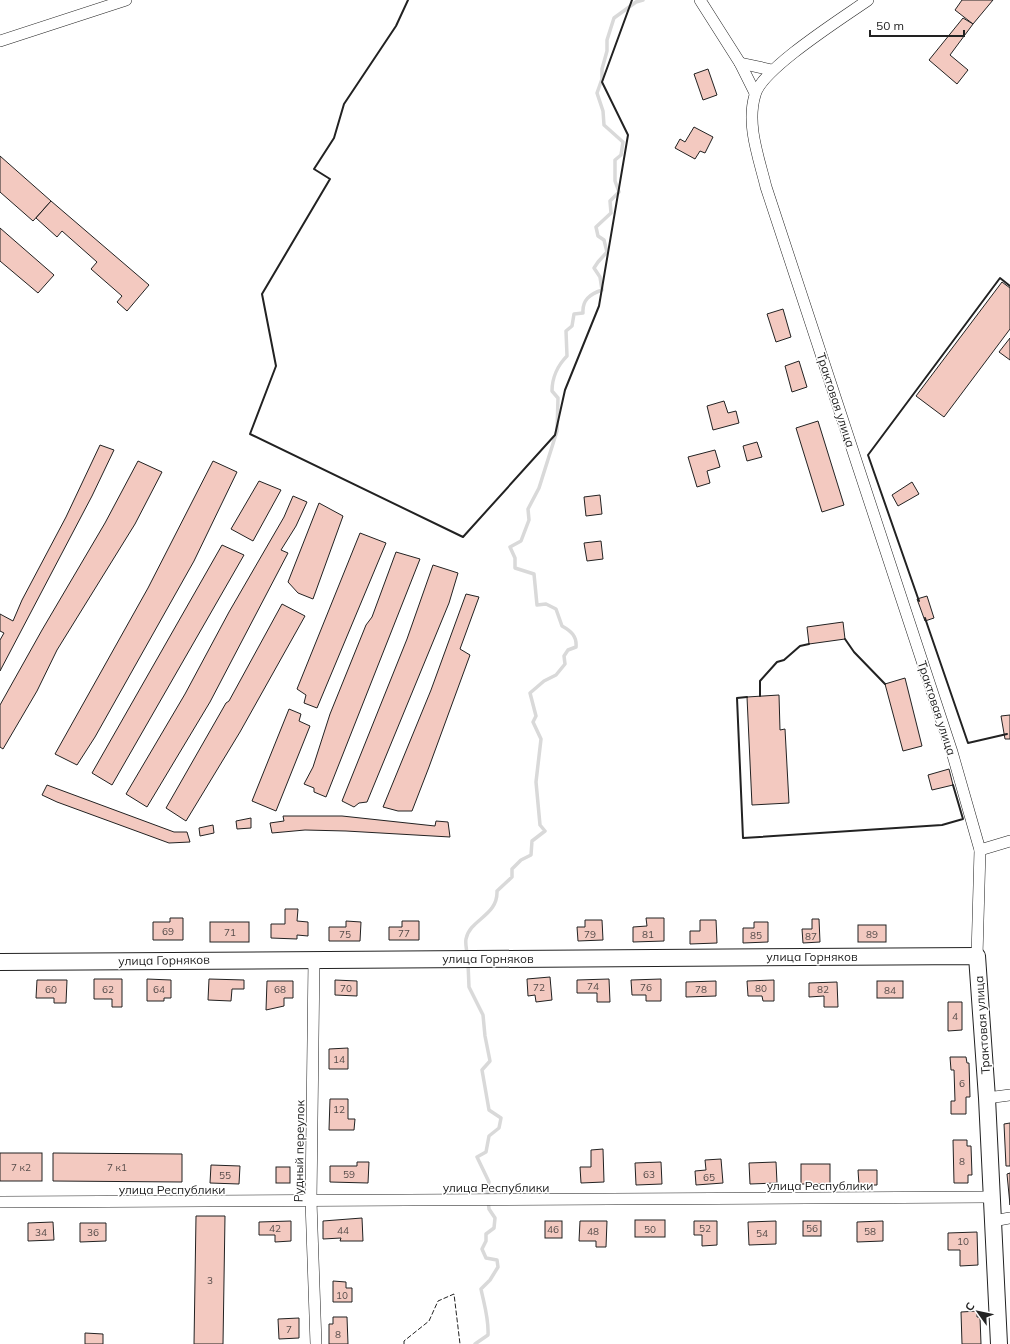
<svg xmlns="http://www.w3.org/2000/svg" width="1010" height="1344" viewBox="0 0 1010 1344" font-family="Mulish,sans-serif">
<rect width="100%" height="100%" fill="#fff"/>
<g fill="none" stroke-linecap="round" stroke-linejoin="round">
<g stroke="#d9d9d9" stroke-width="3.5">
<path d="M467 955C467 950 465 944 466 939 470 919 498 916 497 891L512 877V869L521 860 531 855 532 841 545 831 540 825 536 782 541 739 533 722 536 716 530 693 544 681 556 675 565 664 564 656 568 650 576 647C577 636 571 631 562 626L556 609 546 604 537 605 534 574 515 568V558L510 547 521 541 529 520 528 509 539 488 557 431 558 398 552 391C552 378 558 365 567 356L566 331 572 326 574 314 583 313C582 300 590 294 602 290L600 277 594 268 598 262 607 252 604 240 598 236 596 227 611 213 610 201 619 192 615 181V160L621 155 623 142 604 125 603 111 597 93 602 79V69L607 51V40L614 18 636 2 643 0"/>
<path d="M468 963 469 987 483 1015 485 1036 490 1061 482 1070 489 1110 501 1118 499 1128 489 1136 486 1152 477 1157 489 1182 487 1190 489 1209 495 1218 494 1228 486 1234V1241L482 1249 486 1258 497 1260 498 1267 490 1280 481 1289C484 1304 489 1319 488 1335L475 1344"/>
</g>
</g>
<g fill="#f3c9c0" stroke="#222">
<path d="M962 0H993L973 24 955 10Z"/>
<path d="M963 18 973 24 950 55 968 70 957 84 929 60Z"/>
<path d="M708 69 717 95 703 100 694 74Z"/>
<path d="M694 127 713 137 705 153 700 151 695 159 675 148 680 139 685 142Z"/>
<path d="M0 156 51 201 33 221 0 192Z"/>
<path d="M51 201 149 285 127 311 117 302 122 296 91 269 97 262 62 231 57 237 36 218Z"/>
<path d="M0 228 54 275 38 293 0 261Z"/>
<path d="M1002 282 1010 288V329L944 417 916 396Z"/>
<path d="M783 309 791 337 776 342 767 314Z"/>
<path d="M1010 338V360L999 352Z"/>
<path d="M799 361 807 387 792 392 785 366Z"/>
<path d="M724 401 728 413 736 411 739 423 713 430 707 406Z"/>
<path d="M818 421 844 505 822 512 796 428Z"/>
<path d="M757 442 762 457 747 461 743 446Z"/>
<path d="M100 445 114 450 92 496 0 671V640L4 633 0 631V614L13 621 22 600 66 517Z"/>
<path d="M715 450 720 467 707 471 710 483 697 487 688 457Z"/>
<path d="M138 461 162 472 135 524 57 650 37 691 3 749 0 747V705L42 630 105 523Z"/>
<path d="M213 461 237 472 194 561 95 737 77 765 55 754 148 588Z"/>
<path d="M259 481 281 490 253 541 231 529Z"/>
<path d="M912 482 919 494 898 506 892 495Z"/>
<path d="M600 495 602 514 586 516 584 497Z"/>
<path d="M293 496 307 502 296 526 281 550 288 553 210 702 147 807 126 794 185 694 229 612 284 517Z"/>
<path d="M319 503 343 516 313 599 298 593 288 582Z"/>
<path d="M360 533 386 543 317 708 304 703 306 695 297 689Z"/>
<path d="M601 541 603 559 587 561 584 543Z"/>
<path d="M222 545 244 555 112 785 92 773Z"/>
<path d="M396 552 420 559 326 797 314 792V788L304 784 313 767 330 714 366 625 372 617Z"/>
<path d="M433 565 458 573 449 603 367 802 359 803 354 807 342 801 407 639Z"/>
<path d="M466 594 479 597 460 649 470 655 429 767 412 811H398L383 807 431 690Z"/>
<path d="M927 596 934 618 925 621 917 599Z"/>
<path d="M282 604 305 616 240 732 186 821 166 808 226 703 229 701Z"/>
<path d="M843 622 845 639 809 644 807 627Z"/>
<path d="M905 678 922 746 903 751 885 684Z"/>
<path d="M779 695 780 730 785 729 789 803 752 805 747 697Z"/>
<path d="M289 709 301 714 299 721 310 726 276 811 252 801Z"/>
<path d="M1010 715V739H1005L1001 716Z"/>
<path d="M949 769 953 785 932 790 928 775Z"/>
<path d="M47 785 174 832H187L190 842 169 843 57 802 42 795Z"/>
<path d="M283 816H342L435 826 436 821 448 822 450 837 346 831 305 830 272 833 270 823 284 821Z"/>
<path d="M251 818V828L237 829 236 821Z"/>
<path d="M213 825 214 833 200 836 199 828Z"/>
<path d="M285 909H298L297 921 308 922V936L297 935V939L271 938V924H285Z"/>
<path d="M170 918H183V940H153V922H170Z"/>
<path d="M646 918H664V941L633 942V927L647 926Z"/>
<path d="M812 919H819L820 942 803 943 802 929H812Z"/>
<path d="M585 920H602L603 940 578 941 577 927H585Z"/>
<path d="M700 920H716L717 943 690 944V931H700Z"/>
<path d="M346 921 361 922 360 941H329V927H346Z"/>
<path d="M402 921H419V940H389V927H402Z"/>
<rect x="210" y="922" width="39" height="20"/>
<path d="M754 922H768V942L743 943V928H754Z"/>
<rect x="858" y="925" width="28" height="17"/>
<path d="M550 977 552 1000 536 1002 535 995 528 996 527 979Z"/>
<path d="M94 979H122V1007H112V999H94Z"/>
<path d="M147 979 171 980V998H164V1001H147Z"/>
<path d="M209 979 244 980V989H232L231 1001 208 1000Z"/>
<path d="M609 979 610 1002H597V993H577V980Z"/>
<path d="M661 979V1001H646V995H632L631 980Z"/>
<path d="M37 980H67L66 1003H54V998H36Z"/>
<path d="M335 980 357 981V996L335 995Z"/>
<path d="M774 980V1001H763L762 996H748L747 981Z"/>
<path d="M267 981H293V998H284V1006L266 1010Z"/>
<path d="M716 981V996L686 997V982Z"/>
<rect x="877" y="981" width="26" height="17"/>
<path d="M837 982 838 1007H824V996L809 997V983Z"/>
<path d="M948 1002H962V1030L948 1031Z"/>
<path d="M348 1048V1069H329V1049Z"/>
<path d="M950 1057H966L967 1063H969L970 1097H966V1114H951V1101H955L954 1070H951Z"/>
<path d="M330 1099H348V1119H355L354 1130H329Z"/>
<path d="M1010 1123V1166H1006L1004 1124Z"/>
<path d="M953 1140H967V1146H971L972 1175H968V1183H954Z"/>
<path d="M603 1149 604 1182 581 1183 580 1167H591V1150Z"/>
<rect x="0" y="1153" width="42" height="28"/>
<path d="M53 1153 182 1154V1182L53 1181Z"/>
<path d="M721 1159 723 1183 696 1185 695 1171 706 1170 705 1160Z"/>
<path d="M357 1162H369L368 1183 330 1182V1166H357Z"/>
<path d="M661 1162 662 1184 636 1185 635 1163Z"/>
<path d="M776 1162 777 1183 750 1184 749 1163Z"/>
<rect x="801" y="1164" width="29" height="20"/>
<path d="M211 1165 240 1166 239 1184 210 1183Z"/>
<rect x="276" y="1167" width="14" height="16"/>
<path d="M858 1170H877V1185H859Z"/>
<path d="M1010 1173V1205L1007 1174Z"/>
<path d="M196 1216H225L223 1344H194Z"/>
<path d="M362 1218 363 1241H340L341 1238 323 1239V1221Z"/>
<rect x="635" y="1220" width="30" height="17"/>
<path d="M291 1221V1241L275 1242V1235H259V1222Z"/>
<rect x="545" y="1221" width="17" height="17"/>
<path d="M580 1221H607L606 1247H596V1241H579Z"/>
<path d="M694 1221H717V1245L702 1246V1235H694Z"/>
<path d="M776 1221V1244L749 1245 748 1222Z"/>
<rect x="803" y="1221" width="18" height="15"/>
<path d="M883 1221V1241L857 1242V1222Z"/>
<path d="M53 1222 54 1240 28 1241V1223Z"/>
<path d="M80 1223H106V1241L80 1242Z"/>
<path d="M977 1232 978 1265 960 1266V1250H948V1233Z"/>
<path d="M333 1281 346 1282V1288H352V1302H333Z"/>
<path d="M977 1311V1317H980L981 1344H962L961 1312Z"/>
<path d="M333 1317H347L348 1344H329V1324H333Z"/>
<path d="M299 1318V1338L279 1339 278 1319Z"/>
<path d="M85 1333 103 1334V1344H85Z"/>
</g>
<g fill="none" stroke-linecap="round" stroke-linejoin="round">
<defs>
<g id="street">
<path d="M700 0 740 63 755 93"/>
<path d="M868 0C844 17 761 69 755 95 746 125 759 158 766 187L952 752 980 850 977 956"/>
<path d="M0 41 126 0"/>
<path d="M740 63 772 70"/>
<path d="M980 850 1010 841"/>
<path d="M314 959 311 1201 316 1344"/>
<path d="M987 1098 1010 1095"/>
<path d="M0 1202 991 1197"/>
<path d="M993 1221 1010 1218"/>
</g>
<path id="secondary" d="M0 962 977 956 987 1098 999 1344"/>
</defs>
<use href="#street" stroke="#222" stroke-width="12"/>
<use href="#secondary" stroke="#222" stroke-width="18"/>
<use href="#street" stroke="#fff" stroke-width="11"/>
<use href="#secondary" stroke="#fff" stroke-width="16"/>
<path stroke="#222" stroke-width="1" stroke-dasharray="5 2" stroke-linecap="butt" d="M404 1344V1341L429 1321 438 1301 454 1294 460 1344"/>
<g stroke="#222" stroke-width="2">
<path d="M408 0 396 26 344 104 334 138 314 169 330 179 262 294 276 366 250 434 463 537 555 435 565 390 599 306 628 135 602 82 632 0"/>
<path d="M919 601 868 455 1000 278 1010 286"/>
<path d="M925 618 968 743 1007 734"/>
<path d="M845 639 854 652 885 684"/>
<path d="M760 696V681L777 662 784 660 800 646 809 644"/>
<path d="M747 697 737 698 743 838 942 825 963 819 953 785"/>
</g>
</g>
<g text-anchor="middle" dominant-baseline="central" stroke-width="3" stroke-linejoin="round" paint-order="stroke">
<g font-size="10" fill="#564c4a">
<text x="168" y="931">69</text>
<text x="230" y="932">71</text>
<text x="404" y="933">77</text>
<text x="345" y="934">75</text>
<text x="590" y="934">79</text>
<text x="648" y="934">81</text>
<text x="872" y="934">89</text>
<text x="756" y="935">85</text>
<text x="811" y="936">87</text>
<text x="593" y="986">74</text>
<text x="539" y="987">72</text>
<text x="646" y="987">76</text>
<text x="346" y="988">70</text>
<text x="761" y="988">80</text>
<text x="51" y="989">60</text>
<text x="108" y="989">62</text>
<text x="159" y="989">64</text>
<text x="280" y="989">68</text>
<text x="701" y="989">78</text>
<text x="823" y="989">82</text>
<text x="890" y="990">84</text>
<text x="955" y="1016">4</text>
<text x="339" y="1059">14</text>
<text x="962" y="1083">6</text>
<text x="339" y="1109">12</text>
<text x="962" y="1161">8</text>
<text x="21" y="1167">7 к2</text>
<text x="117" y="1167">7 к1</text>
<text x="349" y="1174">59</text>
<text x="649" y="1174">63</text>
<text x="225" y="1175">55</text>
<text x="709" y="1177">65</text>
<text x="275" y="1228">42</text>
<text x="705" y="1228">52</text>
<text x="812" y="1228">56</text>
<text x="553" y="1229">46</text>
<text x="650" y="1229">50</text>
<text x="343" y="1230">44</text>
<text x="593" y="1231">48</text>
<text x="870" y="1231">58</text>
<text x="41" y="1232">34</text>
<text x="93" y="1232">36</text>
<text x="762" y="1233">54</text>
<text x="963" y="1241">10</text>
<text x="210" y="1280">3</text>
<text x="342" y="1295">10</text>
<text x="289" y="1329">7</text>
<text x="338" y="1334">8</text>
</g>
<g font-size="12" fill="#222" stroke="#fff">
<text transform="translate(836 400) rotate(72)">Трактовая улица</text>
<text transform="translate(937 708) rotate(72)">Трактовая улица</text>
<text x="812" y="956">улица Горняков</text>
<text x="488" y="958">улица Горняков</text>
<text transform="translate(164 960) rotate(-1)">улица Горняков</text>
<text transform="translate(982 1025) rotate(-94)">Трактовая улица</text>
<text transform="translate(299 1151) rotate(-89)">Рудный переулок</text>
<text x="820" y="1185">улица Республики</text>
<text x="496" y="1187">улица Республики</text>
<text x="172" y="1189">улица Республики</text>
</g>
</g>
<g transform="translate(978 1312) rotate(303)" stroke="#ffffff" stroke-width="3" paint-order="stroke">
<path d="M0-3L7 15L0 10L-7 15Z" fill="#222222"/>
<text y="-6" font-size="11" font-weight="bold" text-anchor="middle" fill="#222222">С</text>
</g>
<path d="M870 30v6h94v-6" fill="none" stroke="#222222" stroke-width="2"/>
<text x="876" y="30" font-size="12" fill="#222222" stroke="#ffffff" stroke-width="3" paint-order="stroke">50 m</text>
</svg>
